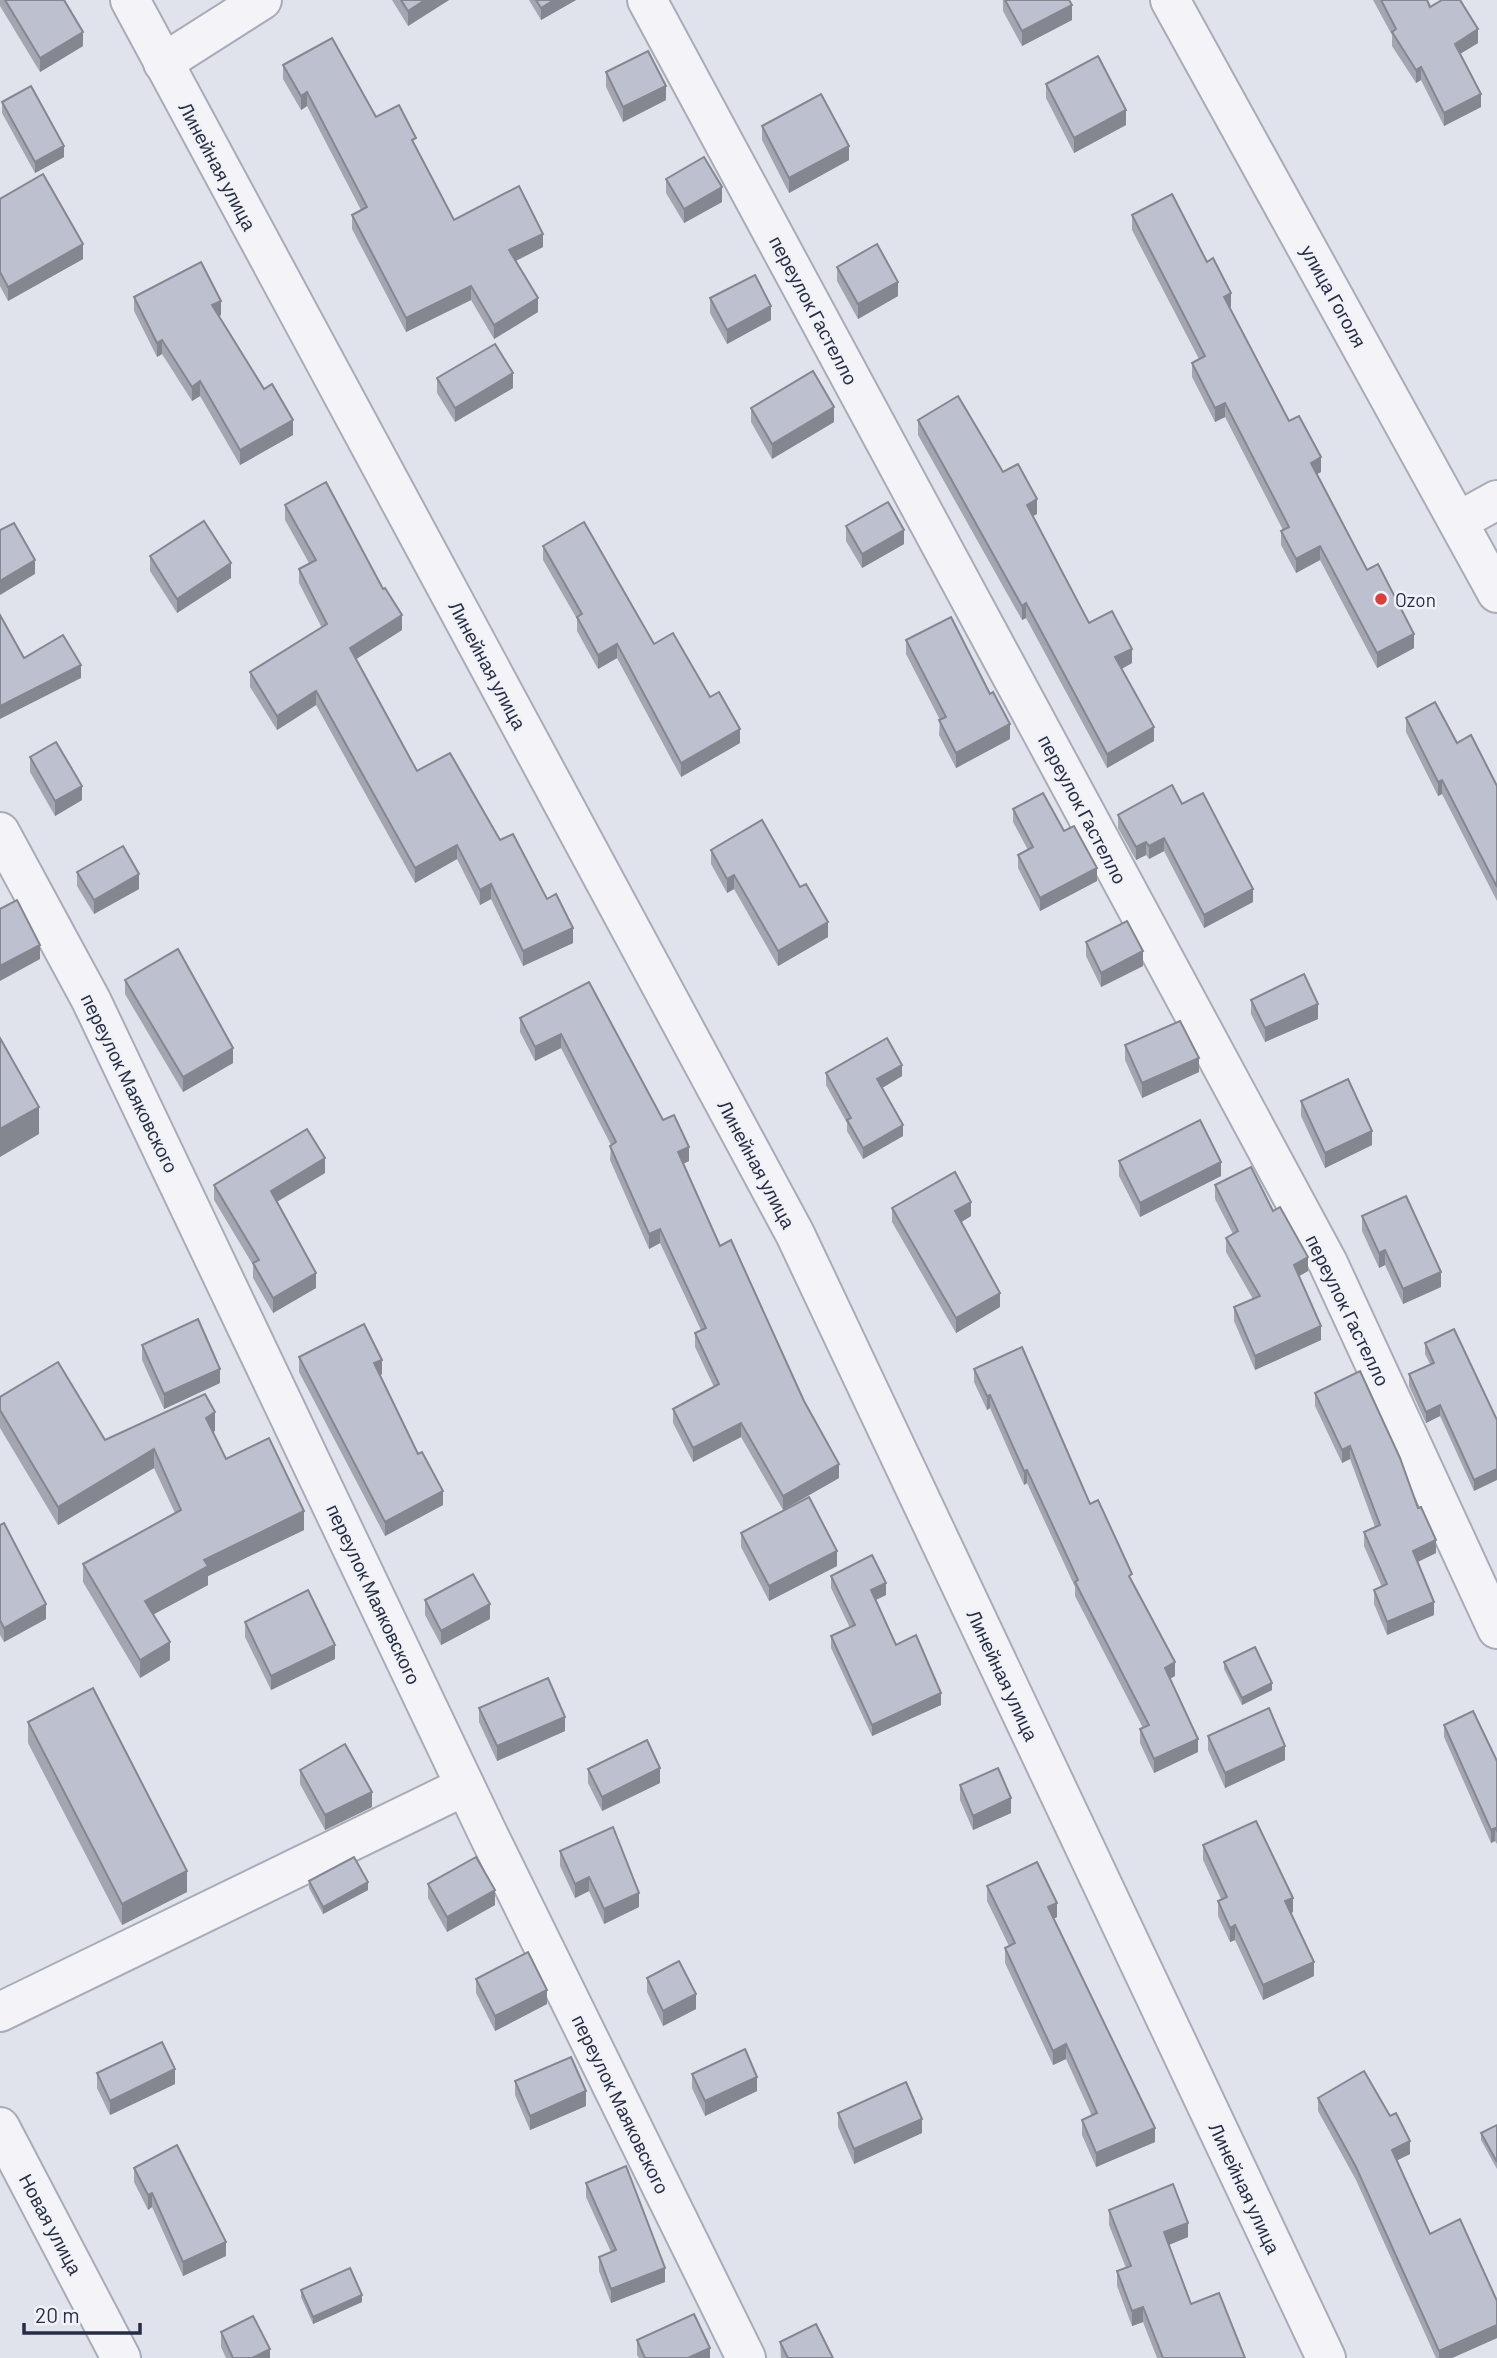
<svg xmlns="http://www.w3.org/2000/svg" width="1497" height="2358" viewBox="0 0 1497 2358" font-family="Barlow,sans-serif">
<rect width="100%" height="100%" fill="#e0e3eb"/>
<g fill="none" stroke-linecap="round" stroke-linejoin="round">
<defs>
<g id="minor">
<path d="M130 0 795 1234 1326 2358"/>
<path d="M647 0 1328 1263 1497 1629"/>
<path d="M1170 0 1497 593"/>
<path d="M163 63 262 0"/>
<path d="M1459 521 1497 500"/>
<path d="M0 832 91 1000 488 1834 746 2358"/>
<path d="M0 2012 465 1786"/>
<path d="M0 2127 121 2358"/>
</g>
</defs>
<use href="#minor" stroke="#a8acb9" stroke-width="42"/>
<use href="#minor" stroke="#f4f4f8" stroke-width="38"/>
</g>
<g fill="#a3a5b1">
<path d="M0 0H64L83 46 40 72 0 6Z"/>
<path d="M392 0H449L408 26Z"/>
<path d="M529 0H576L541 20Z"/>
<path d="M1003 0H1069L1072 20 1022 46 1003 11Z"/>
<path d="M1373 0H1427L1430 7 1478 43 1460 54 1481 107 1444 126 1421 80 1416 83 1392 46V35Z"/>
<path d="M283 65 376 117 416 146 454 220 543 247 516 261 538 312 494 339 471 300 406 332 352 229V215L361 210 307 106 301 110 283 79Z"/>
<path d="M606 72 666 100 623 122 606 87Z"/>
<path d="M1046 84 1126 125 1074 153 1046 98Z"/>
<path d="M2 102 64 157 35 173 2 113Z"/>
<path d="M762 126 849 160 789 193 762 140Z"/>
<path d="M666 179 722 202 684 223 666 193Z"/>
<path d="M0 199 83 259 8 301 0 286Z"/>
<path d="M1132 215 1231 307 1229 308 1289 421 1321 472 1317 474 1367 570 1414 648 1377 668 1320 560 1296 573 1281 545V531L1283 530 1225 417 1215 422 1192 377V363L1199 359 1132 230Z"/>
<path d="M837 267 898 296 858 319 837 281Z"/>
<path d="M134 297 221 315 219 316 293 435 240 465 200 396 192 401 162 354 157 357 134 311Z"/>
<path d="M710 298 771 320 727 344 710 313Z"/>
<path d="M437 378 513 388 455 422 437 393Z"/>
<path d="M751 408 834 422 772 459 751 422Z"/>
<path d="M918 420 1003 472 1037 514 1033 516 1089 623 1132 663 1122 669 1154 741 1107 768 1026 618 1022 620 918 435Z"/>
<path d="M285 505 402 630 356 659 417 771 500 840 547 899 573 943 523 966 491 899 480 905 457 859 415 883 316 705 277 730 250 687V672L322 628 299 583V569L309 563 285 520Z"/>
<path d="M846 526 904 544 862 568 846 541Z"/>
<path d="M543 546 654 644 710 697 740 743 681 777 617 658 598 669 577 631V619L543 560Z"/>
<path d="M150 556 231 578 177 613 150 571Z"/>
<path d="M906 640 1010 739 956 768 939 735 940 720 906 654Z"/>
<path d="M1406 718 1457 743 1497 786V901L1442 794 1438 796 1406 732Z"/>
<path d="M30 757 82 800 55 816 30 772Z"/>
<path d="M1182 804 1253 902 1204 928 1164 851 1149 859 1146 855 1136 860 1118 828V815Z"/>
<path d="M1013 809 1097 881 1040 911 1018 868V855L1028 850 1013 822Z"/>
<path d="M711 850 828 937 778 966 734 889 727 893 711 864Z"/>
<path d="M77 872 139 889 94 914 77 886Z"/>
<path d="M1086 942 1143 966 1101 987 1086 956Z"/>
<path d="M125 980 233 1063 183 1092 125 994Z"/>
<path d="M589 982 663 1120 689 1161 683 1164 720 1246 839 1478 783 1510 741 1437 693 1462 673 1423V1409L714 1387 695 1347V1333L701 1330 660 1243 649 1249 610 1160 611 1145 561 1048 535 1061 520 1032V1018Z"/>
<path d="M1251 1000 1318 1019 1265 1042 1251 1014Z"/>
<path d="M1125 1045 1199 1072 1142 1098 1125 1060Z"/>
<path d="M826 1073 902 1076 882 1088 903 1136 863 1159 847 1131V1123L826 1085Z"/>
<path d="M1301 1101 1372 1145 1325 1168 1301 1116Z"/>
<path d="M1119 1161 1221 1176 1140 1217 1119 1176Z"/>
<path d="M325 1173 277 1202 316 1288 273 1313 253 1278V1265L214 1200V1185Z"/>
<path d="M1215 1185 1273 1211 1308 1271 1299 1276 1321 1340 1255 1370 1234 1321V1307L1253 1299 1226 1252V1238L1233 1234 1215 1199Z"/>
<path d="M892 1208 971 1216 961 1222 1000 1307 956 1333 892 1222Z"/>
<path d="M1362 1216 1441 1287 1403 1304 1385 1265 1379 1268 1362 1231Z"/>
<path d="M1425 1343 1497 1420 1474 1491 1440 1416 1426 1423 1409 1386V1374L1430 1364 1425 1354Z"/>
<path d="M142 1345 220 1383 164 1409 142 1360Z"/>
<path d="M299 1357 382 1374 380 1375 443 1505 385 1536 299 1372Z"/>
<path d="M974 1369 1090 1504 1132 1582 1175 1676 1170 1679 1198 1752 1154 1773 1140 1743V1729L1143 1728 1075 1596V1587L1027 1483 1024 1485 990 1408 987 1410 974 1382Z"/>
<path d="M1315 1393 1418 1508 1436 1553 1418 1562 1434 1615 1387 1635 1374 1604V1590L1382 1587 1364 1546V1532L1375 1527 1350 1459 1342 1463 1315 1406Z"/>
<path d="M0 1397 105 1440 215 1431 213 1432 226 1459 304 1530 208 1576V1585L154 1614 170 1660 140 1678 83 1582V1564L175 1513 154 1468 58 1525 0 1428Z"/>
<path d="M0 1525 46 1619 4 1642 0 1635Z"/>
<path d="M741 1533 837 1566 769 1601 741 1547Z"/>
<path d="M831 1576 886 1595 876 1600 896 1645 941 1705 872 1736 831 1648V1636L850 1628 831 1588Z"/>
<path d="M425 1600 490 1619 441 1645 425 1615Z"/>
<path d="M245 1622 335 1659 271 1690 245 1637Z"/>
<path d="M1224 1662 1272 1690 1242 1705 1224 1669Z"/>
<path d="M479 1708 565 1731 497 1761 479 1722Z"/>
<path d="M28 1722 187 1892 122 1925 28 1743Z"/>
<path d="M1444 1725 1497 1761V1844L1495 1841 1491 1843 1444 1737Z"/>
<path d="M1208 1736 1285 1760 1225 1788 1208 1750Z"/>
<path d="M588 1769 660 1783 602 1811 588 1783Z"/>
<path d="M300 1770 372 1807 325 1830 300 1784Z"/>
<path d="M960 1785 1011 1813 973 1830 960 1800Z"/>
<path d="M1203 1845 1293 1912 1291 1913 1314 1976 1263 2000 1235 1940 1230 1942 1218 1916V1901L1221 1899 1203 1860Z"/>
<path d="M560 1851 639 1907 604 1924 589 1891 575 1898 560 1866Z"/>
<path d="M309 1881 368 1890 323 1914 309 1888Z"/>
<path d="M428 1884 495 1905 447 1932 428 1898Z"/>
<path d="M987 1886 1057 1917 1054 1919 1155 2142 1096 2167 1082 2135V2120L1092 2116 1066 2059 1053 2065 1005 1963V1948L1009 1946 987 1901Z"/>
<path d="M647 1978 696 2009 663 2026 647 1992Z"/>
<path d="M476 1979 547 2004 495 2031 476 1993Z"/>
<path d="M97 2073 175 2084 110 2115 97 2088Z"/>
<path d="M692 2074 757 2091 705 2116 692 2088Z"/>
<path d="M515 2081 586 2106 530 2130 515 2095Z"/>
<path d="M1318 2098 1410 2154 1397 2160 1430 2234 1497 2301V2338L1452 2358H1436L1356 2180 1318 2111Z"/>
<path d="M838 2113 922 2133 854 2164 838 2127Z"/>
<path d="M1497 2125V2169L1481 2140V2133Z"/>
<path d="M134 2168 226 2256 183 2276 152 2207 148 2210 134 2182Z"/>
<path d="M586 2183 665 2282 611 2303 599 2271V2257L611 2252 586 2197Z"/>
<path d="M1109 2210 1188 2237 1168 2245 1191 2304 1245 2358H1157L1143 2322 1132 2326 1117 2286V2271L1126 2268 1109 2225Z"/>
<path d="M301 2290 362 2302 313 2324 301 2297Z"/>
<path d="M221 2332 270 2358H226L221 2347Z"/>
<path d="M637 2340 710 2358H639L637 2355Z"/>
<path d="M780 2342 833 2358H781Z"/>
</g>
<g fill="#848690">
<path d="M425 0H449L408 26V11Z"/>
<path d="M554 0H576L541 20V8Z"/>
<path d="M1072 5V20L1022 46V31Z"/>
<path d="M1478 29V43L1455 57V44Z"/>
<path d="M83 32V46L40 72V58Z"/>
<path d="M1421 67V80L1416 83V70Z"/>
<path d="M666 86V100L623 122V107Z"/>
<path d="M307 92V106L301 110V96Z"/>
<path d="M1481 94V107L1444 126V113Z"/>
<path d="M1126 110V125L1074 153V138Z"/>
<path d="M64 146V157L35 173V162Z"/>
<path d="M849 146V160L789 193V178Z"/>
<path d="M722 187V202L684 223V209Z"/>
<path d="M543 234V247L509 264V250Z"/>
<path d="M83 244V259L8 301V287Z"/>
<path d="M898 282V296L858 319V304Z"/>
<path d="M471 286V300L406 332V318Z"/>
<path d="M1231 293V307L1224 311V297Z"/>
<path d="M538 298V312L494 339V325Z"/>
<path d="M221 301V315L212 320V305Z"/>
<path d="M771 306V320L727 344V330Z"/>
<path d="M162 340V354L157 357V343Z"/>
<path d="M513 373V388L455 422V408Z"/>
<path d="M200 381V396L192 401V387Z"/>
<path d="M1225 403V417L1215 422V408Z"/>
<path d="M834 407V422L772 459V444Z"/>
<path d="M293 420V435L240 465V450Z"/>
<path d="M1321 457V472L1311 477V463Z"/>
<path d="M1037 499V514L1027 519V505Z"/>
<path d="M904 530V544L862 568V554Z"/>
<path d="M1320 546V560L1296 573V559Z"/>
<path d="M35 560V574L0 595V581Z"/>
<path d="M231 563V578L177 613V599Z"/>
<path d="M1026 603V618L1022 620V606Z"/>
<path d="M402 615V630L350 663V648Z"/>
<path d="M1414 634V648L1377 668V653Z"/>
<path d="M617 644V658L598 669V655Z"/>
<path d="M1132 649V663L1115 672V657Z"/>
<path d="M81 665V678L0 719V706Z"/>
<path d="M316 691V705L277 730V716Z"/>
<path d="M1010 724V739L956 768V753Z"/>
<path d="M1154 727V741L1107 768V754Z"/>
<path d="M740 729V743L681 777V763Z"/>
<path d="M1442 780V794L1438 796V782Z"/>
<path d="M82 786V800L55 816V801Z"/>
<path d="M1164 838V851L1149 859V846Z"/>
<path d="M1146 842V855L1136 860V847Z"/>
<path d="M457 845V859L415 883V868Z"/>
<path d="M1097 868V881L1040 911V898Z"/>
<path d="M139 874V889L94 914V900Z"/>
<path d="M734 875V889L727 893V879Z"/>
<path d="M491 884V899L480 905V890Z"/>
<path d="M1253 889V902L1204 928V915Z"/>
<path d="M828 922V937L778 966V951Z"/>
<path d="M573 928V943L523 966V951Z"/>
<path d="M40 945V959L0 981V966Z"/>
<path d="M1143 951V966L1101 987V973Z"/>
<path d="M1318 1004V1019L1265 1042V1028Z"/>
<path d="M561 1034V1048L535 1061V1047Z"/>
<path d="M233 1048V1063L183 1092V1077Z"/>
<path d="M1199 1058V1072L1142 1098V1083Z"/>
<path d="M902 1065V1076L877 1091V1079Z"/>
<path d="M39 1107V1134L0 1157V1129Z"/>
<path d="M903 1125V1136L863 1159V1148Z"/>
<path d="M1372 1131V1145L1325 1168V1153Z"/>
<path d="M689 1147V1161L678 1166V1152Z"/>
<path d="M325 1158V1173L271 1205V1191Z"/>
<path d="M1221 1162V1176L1140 1217V1203Z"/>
<path d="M971 1202V1216L955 1226V1211Z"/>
<path d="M660 1229V1243L649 1249V1234Z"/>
<path d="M1385 1250V1265L1379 1268V1253Z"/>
<path d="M1308 1257V1271L1294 1279V1265Z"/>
<path d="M1441 1272V1287L1403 1304V1289Z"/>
<path d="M316 1273V1288L273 1313V1298Z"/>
<path d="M1000 1293V1307L956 1333V1318Z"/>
<path d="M1321 1326V1340L1255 1370V1356Z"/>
<path d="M382 1360V1374L374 1378V1363Z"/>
<path d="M220 1369V1383L164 1409V1394Z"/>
<path d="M990 1395V1408L987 1410V1396Z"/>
<path d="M1440 1405V1416L1426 1423V1412Z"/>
<path d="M215 1412V1431L206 1436V1418Z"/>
<path d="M741 1423V1437L693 1462V1448Z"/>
<path d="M1350 1446V1459L1342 1463V1450Z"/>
<path d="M154 1449V1468L58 1525V1507Z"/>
<path d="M839 1464V1478L783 1510V1496Z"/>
<path d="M1497 1469V1480L1474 1491V1480Z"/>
<path d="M1027 1470V1483L1024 1485V1471Z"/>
<path d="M443 1491V1505L385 1536V1522Z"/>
<path d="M304 1511V1530L208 1576V1585L145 1619V1601L204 1560Z"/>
<path d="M1436 1540V1553L1413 1564V1551Z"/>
<path d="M837 1551V1566L769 1601V1586Z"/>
<path d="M886 1583V1595L871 1602V1590Z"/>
<path d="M1434 1602V1615L1387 1635V1622Z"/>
<path d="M46 1604V1619L4 1642V1628Z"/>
<path d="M490 1604V1619L441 1645V1631Z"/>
<path d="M170 1642V1660L140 1678V1660Z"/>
<path d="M335 1645V1659L271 1690V1676Z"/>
<path d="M1175 1662V1676L1165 1681V1668Z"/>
<path d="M1272 1683V1690L1242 1705V1698Z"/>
<path d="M941 1693V1705L872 1736V1725Z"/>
<path d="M565 1717V1731L497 1761V1746Z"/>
<path d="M1198 1739V1752L1154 1773V1759Z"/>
<path d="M1285 1746V1760L1225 1788V1773Z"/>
<path d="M660 1768V1783L602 1811V1797Z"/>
<path d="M372 1792V1807L325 1830V1815Z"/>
<path d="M1011 1798V1813L973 1830V1816Z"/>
<path d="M1495 1828V1841L1491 1843V1830Z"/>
<path d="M187 1871V1892L122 1925V1904Z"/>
<path d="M589 1877V1891L575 1898V1884Z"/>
<path d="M368 1882V1890L323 1914V1907Z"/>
<path d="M495 1890V1905L447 1932V1917Z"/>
<path d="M639 1893V1907L604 1924V1909Z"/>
<path d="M1293 1898V1912L1285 1916V1901Z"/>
<path d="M1057 1903V1917L1048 1921V1907Z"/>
<path d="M1235 1925V1940L1230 1942V1928Z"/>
<path d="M1314 1962V1976L1263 2000V1985Z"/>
<path d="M547 1990V2004L495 2031V2016Z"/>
<path d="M696 1994V2009L663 2026V2011Z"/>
<path d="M1066 2044V2059L1053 2065V2051Z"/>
<path d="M175 2069V2084L110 2115V2101Z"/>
<path d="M757 2077V2091L705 2116V2101Z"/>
<path d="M586 2091V2106L530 2130V2116Z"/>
<path d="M922 2119V2133L854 2164V2149Z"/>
<path d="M1155 2128V2142L1096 2167V2153Z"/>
<path d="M1410 2141V2154L1392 2163V2150Z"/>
<path d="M152 2193V2207L148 2210V2195Z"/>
<path d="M1188 2223V2237L1164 2247V2232Z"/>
<path d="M226 2242V2256L183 2276V2262Z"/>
<path d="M665 2268V2282L611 2303V2289Z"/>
<path d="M362 2295V2302L313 2324V2317Z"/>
<path d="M1143 2307V2322L1132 2326V2311Z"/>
<path d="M1497 2325V2338L1452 2358H1439V2351Z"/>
<path d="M710 2348V2358H688Z"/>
<path d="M270 2349V2358H252Z"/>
</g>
<g fill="#bdc0ce" stroke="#848690" stroke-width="2">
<path d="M5 0H64L83 32 40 58Z"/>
<path d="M401 0H425L408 11Z"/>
<path d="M536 0H554L541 8Z"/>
<path d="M1005 0H1069L1072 5 1022 31Z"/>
<path d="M1381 0H1427L1430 7 1442 0H1460L1478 29 1455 44 1481 94 1444 113 1421 67 1416 70 1392 32 1396 29Z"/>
<path d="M332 38 376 117 399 105 416 138 412 140 454 220 519 186 543 234 509 250 538 298 494 325 471 286 406 318 352 215 367 207 307 92 301 96 283 65Z"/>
<path d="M648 51 666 86 623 107 606 72Z"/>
<path d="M1098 56 1126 110 1074 138 1046 84Z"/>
<path d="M31 86 64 146 35 162 2 102Z"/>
<path d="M821 94 849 146 789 178 762 126Z"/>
<path d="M704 157 722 187 684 209 666 179Z"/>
<path d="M43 174 83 244 8 287 0 272V199Z"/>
<path d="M1172 194 1207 262 1213 258 1231 293 1224 297 1289 421 1299 416 1321 457 1311 463 1367 570 1378 564 1414 634 1377 653 1320 546 1296 559 1281 531 1289 527 1225 403 1215 408 1192 363 1205 356 1132 215Z"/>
<path d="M877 244 898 282 858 304 837 267Z"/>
<path d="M201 262 221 301 212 305 264 389 272 384 293 420 240 450 200 381 192 387 162 340 157 343 134 297Z"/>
<path d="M755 275 771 306 727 330 710 298Z"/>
<path d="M495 344 513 373 455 408 437 378Z"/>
<path d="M813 371 834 407 772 444 751 408Z"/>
<path d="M958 396 1003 472 1018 464 1037 499 1027 505 1089 623 1112 611 1132 649 1115 657 1154 727 1107 754 1026 603 1022 606 918 420Z"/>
<path d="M326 482 383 589 385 588 402 615 350 648 417 771 450 753 500 840 513 834 547 899 556 894 573 928 523 951 491 884 480 890 457 845 415 868 316 691 277 716 250 672 327 624 299 569 316 560 285 505Z"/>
<path d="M888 502 904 530 862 554 846 526Z"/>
<path d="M204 521 231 563 177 599 150 556Z"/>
<path d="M584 522 654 644 673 633 710 697 719 692 740 729 681 763 617 644 598 655 577 617 582 614 543 546Z"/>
<path d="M14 523 35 560 0 581V530Z"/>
<path d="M0 615 24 658 63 635 81 665 0 706Z"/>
<path d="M951 617 990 694 993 692 1010 724 956 753 939 720 946 717 906 640Z"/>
<path d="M1435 702 1457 743 1471 735 1497 786V887L1442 780 1438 782 1406 718Z"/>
<path d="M56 742 82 786 55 801 30 757Z"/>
<path d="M1172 785 1182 804 1203 793 1253 889 1204 915 1164 838 1149 846 1146 842 1136 847 1118 815Z"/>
<path d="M1043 793 1064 831 1074 826 1097 868 1040 898 1018 855 1033 847 1013 809Z"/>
<path d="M762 820 800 887 806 884 828 922 778 951 734 875 727 879 711 850Z"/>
<path d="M123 846 139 874 94 900 77 872Z"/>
<path d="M17 900 40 945 0 966V909Z"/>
<path d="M1127 921 1143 951 1101 973 1086 942Z"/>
<path d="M178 949 233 1048 183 1077 125 980Z"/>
<path d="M1304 974 1318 1004 1265 1028 1251 1000Z"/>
<path d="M589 982 663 1120 674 1115 689 1147 678 1152 720 1246 731 1240 804 1401 839 1464 783 1496 741 1423 693 1448 673 1409 719 1384 695 1333 706 1328 660 1229 649 1234 610 1146 616 1142 561 1034 535 1047 520 1018Z"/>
<path d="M1180 1021 1199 1058 1142 1083 1125 1045Z"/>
<path d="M0 1038 39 1107 0 1129Z"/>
<path d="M887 1038 902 1065 877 1079 903 1125 863 1148 847 1120 851 1118 826 1073Z"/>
<path d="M1348 1079 1372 1131 1325 1153 1301 1101Z"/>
<path d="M1200 1120 1221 1162 1140 1203 1119 1161Z"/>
<path d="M307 1129 325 1158 271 1191 316 1273 273 1298 253 1263 259 1260 214 1185Z"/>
<path d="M1251 1167 1273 1211 1280 1207 1308 1257 1294 1265 1321 1326 1255 1356 1234 1307 1260 1296 1226 1238 1238 1231 1215 1185Z"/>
<path d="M955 1172 971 1202 955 1211 1000 1293 956 1318 892 1208Z"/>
<path d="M1406 1196 1441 1272 1403 1289 1385 1250 1379 1253 1362 1216Z"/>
<path d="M198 1319 220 1369 164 1394 142 1345Z"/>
<path d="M364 1324 382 1360 374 1363 418 1454 422 1452 443 1491 385 1522 299 1357Z"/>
<path d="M1454 1329 1497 1420V1469L1474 1480 1440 1405 1426 1412 1409 1374 1434 1363 1425 1343Z"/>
<path d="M1022 1347 1090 1504 1098 1500 1132 1574 1129 1576 1175 1662 1165 1668 1198 1739 1154 1759 1140 1729 1149 1725 1075 1582 1078 1580 1027 1470 1024 1471 990 1395 987 1396 974 1369Z"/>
<path d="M58 1362 105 1440 205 1394 215 1412 206 1418 226 1459 269 1438 304 1511 204 1560 208 1566 145 1601 170 1642 140 1660 83 1564 181 1510 154 1449 58 1507 0 1410V1397Z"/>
<path d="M1360 1371 1400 1458 1418 1508 1421 1507 1436 1540 1413 1551 1434 1602 1387 1622 1374 1590 1387 1584 1364 1532 1380 1525 1350 1446 1342 1450 1315 1393Z"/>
<path d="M809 1497 837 1551 769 1586 741 1533Z"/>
<path d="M4 1523 46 1604 4 1628 0 1620V1525Z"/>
<path d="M872 1555 886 1583 871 1590 896 1645 916 1635 941 1693 872 1725 831 1636 855 1625 831 1576Z"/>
<path d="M473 1574 490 1604 441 1631 425 1600Z"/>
<path d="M308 1590 335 1645 271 1676 245 1622Z"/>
<path d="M1255 1647 1272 1683 1242 1698 1224 1662Z"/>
<path d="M548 1678 565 1717 497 1746 479 1708Z"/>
<path d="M93 1688 187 1871 122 1904 28 1722Z"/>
<path d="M1269 1708 1285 1746 1225 1773 1208 1736Z"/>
<path d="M1473 1711 1497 1761V1831L1495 1828 1491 1830 1444 1725Z"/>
<path d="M647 1740 660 1768 602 1797 588 1769Z"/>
<path d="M345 1744 372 1792 325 1815 300 1770Z"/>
<path d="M998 1768 1011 1798 973 1816 960 1785Z"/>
<path d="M1256 1821 1293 1898 1285 1901 1314 1962 1263 1985 1235 1925 1230 1928 1218 1901 1227 1897 1203 1845Z"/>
<path d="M613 1827 639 1893 604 1909 589 1877 575 1884 560 1851Z"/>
<path d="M354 1857 368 1882 323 1907 309 1881Z"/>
<path d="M476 1857 495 1890 447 1917 428 1884Z"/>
<path d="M1037 1862 1057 1903 1048 1907 1155 2128 1096 2153 1082 2120 1097 2113 1066 2044 1053 2051 1005 1948 1015 1943 987 1886Z"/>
<path d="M528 1952 547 1990 495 2016 476 1979Z"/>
<path d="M679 1961 696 1994 663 2011 647 1978Z"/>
<path d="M162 2042 175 2069 110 2101 97 2073Z"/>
<path d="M745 2049 757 2077 705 2101 692 2074Z"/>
<path d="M571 2057 586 2091 530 2116 515 2081Z"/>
<path d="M1364 2071 1390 2116 1396 2113 1410 2141 1392 2150 1430 2234 1460 2219 1497 2301V2325L1439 2351 1356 2167 1318 2098Z"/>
<path d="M906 2082 922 2119 854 2149 838 2113Z"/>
<path d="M1497 2125V2162L1481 2133Z"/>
<path d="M177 2145 226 2242 183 2262 152 2193 148 2195 134 2168Z"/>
<path d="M626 2166 665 2268 611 2289 599 2257 616 2250 586 2183Z"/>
<path d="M1173 2184 1188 2223 1164 2232 1191 2304 1219 2293 1245 2358H1163L1143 2307 1132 2311 1117 2271 1131 2266 1109 2210Z"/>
<path d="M350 2268 362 2295 313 2317 301 2290Z"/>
<path d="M694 2314 710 2348 688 2358H645L637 2340Z"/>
<path d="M253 2316 270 2349 252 2358H233L221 2332Z"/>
<path d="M816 2324 833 2358H788L780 2342Z"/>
</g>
<circle fill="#da3f3b" stroke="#f0f2f8" stroke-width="2.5" cx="1381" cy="599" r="7"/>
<g text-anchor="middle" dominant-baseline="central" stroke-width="5" stroke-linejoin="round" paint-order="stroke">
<g font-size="19" fill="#272d44" stroke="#f0f2f8">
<text transform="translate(218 166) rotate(62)">Линейная улица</text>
<text transform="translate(1334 296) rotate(61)">улица Гоголя</text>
<text transform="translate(814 310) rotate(62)">переулок Гастелло</text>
<text transform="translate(488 665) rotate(62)">Линейная улица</text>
<text transform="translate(1083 809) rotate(62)">переулок Гастелло</text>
<text transform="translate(130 1083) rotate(64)">переулок Маяковского</text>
<text transform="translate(757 1164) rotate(62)">Линейная улица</text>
<text transform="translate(1348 1310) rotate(64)">переулок Гастелло</text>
<text transform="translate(374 1594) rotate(65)">переулок Маяковского</text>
<text transform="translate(1003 1675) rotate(65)">Линейная улица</text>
<text transform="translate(621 2104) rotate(64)">переулок Маяковского</text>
<text transform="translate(1245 2188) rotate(65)">Линейная улица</text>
<text transform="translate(51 2224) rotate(62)">Новая улица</text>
</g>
<g font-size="19" fill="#272d44" stroke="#f0f2f8" text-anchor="start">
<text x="1395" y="599">Ozon</text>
</g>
</g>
<path d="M24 2323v10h116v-10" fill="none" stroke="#272d44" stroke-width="3.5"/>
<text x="35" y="2323" font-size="21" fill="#272d44" stroke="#f0f2f8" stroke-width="5" paint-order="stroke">20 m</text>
</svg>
